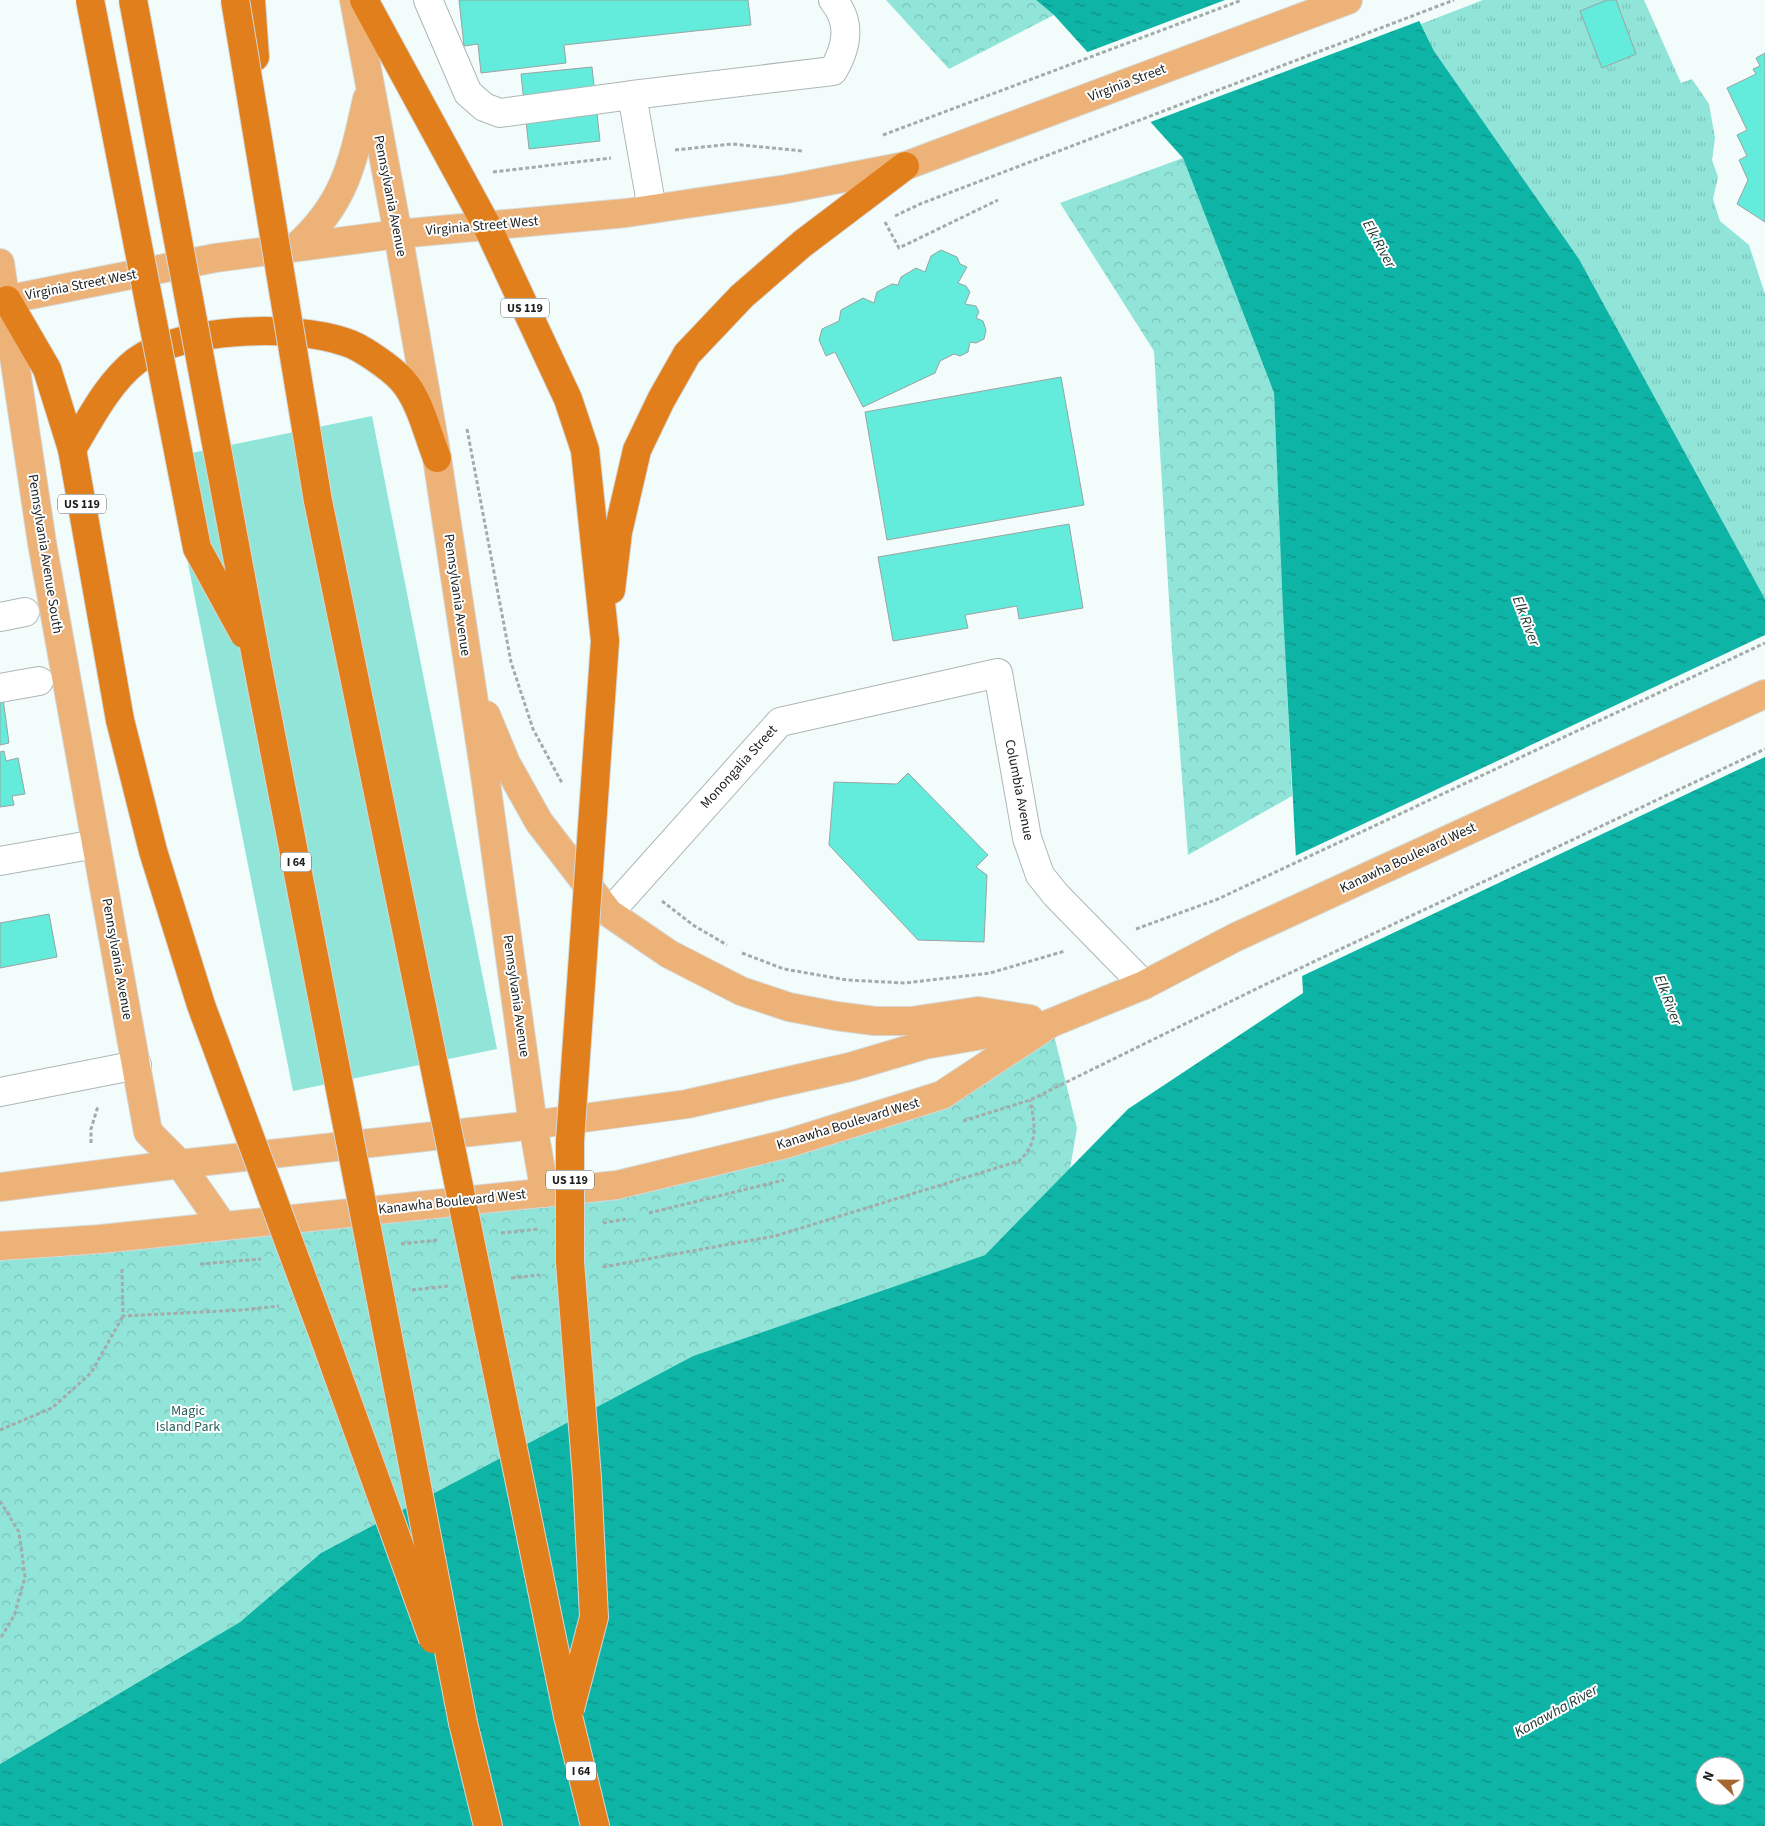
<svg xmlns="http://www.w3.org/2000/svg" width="1765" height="1826" viewBox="0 0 1765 1826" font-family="'Source Sans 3',sans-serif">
<defs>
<pattern id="grass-tufts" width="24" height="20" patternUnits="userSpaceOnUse" patternTransform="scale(1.25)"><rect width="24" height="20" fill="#90e4d8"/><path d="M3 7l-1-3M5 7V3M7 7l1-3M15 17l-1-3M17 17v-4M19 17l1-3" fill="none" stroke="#7cc3b9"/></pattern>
<pattern id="forest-crowns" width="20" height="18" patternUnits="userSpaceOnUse" patternTransform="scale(1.25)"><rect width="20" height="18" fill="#90e4d8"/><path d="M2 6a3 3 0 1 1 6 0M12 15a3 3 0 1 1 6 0" fill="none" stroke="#7cc3b9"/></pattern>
<pattern id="water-ripples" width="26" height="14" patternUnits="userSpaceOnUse" patternTransform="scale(1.25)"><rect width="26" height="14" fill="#0eb4a5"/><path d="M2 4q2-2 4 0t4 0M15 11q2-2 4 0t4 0" fill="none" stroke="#0d9286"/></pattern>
</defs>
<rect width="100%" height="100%" fill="#f2fdfb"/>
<path fill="url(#grass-tufts)" d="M1483 0H1644L1681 83 1692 79 1709 104 1715 138 1712 160 1718 177 1713 199 1720 221 1749 245 1765 294V599L1579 259 1434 51 1421 24Z"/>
<g fill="url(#forest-crowns)">
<path d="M886 0H1036L1054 15 949 69Z"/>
<path d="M1183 158 1274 393 1292 796 1188 855 1172 650 1154 351 1060 203Z"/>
<path d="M1051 1023 1077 1128 1070 1169 985 1255 693 1356 321 1553 240 1622 0 1764V1246L617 1185 875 1116Z"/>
</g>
<path fill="#90e4d8" d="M372 416 497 1049 293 1091 167 458Z"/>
<path fill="url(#water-ripples)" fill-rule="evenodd" d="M1036 0H1409L1434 51 1579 259 1765 599V1826H0V1764L240 1622 321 1553 693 1356 985 1255 1128 1109 1303 993 1283 610 1274 393 1183 158 1054 15ZM1705 1766H1735V1796H1705Z"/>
<g fill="#f2fdfb">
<path d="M1225 0H1412L1422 20 1148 123 1085 53Z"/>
<path d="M1765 635V757L1300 977 1293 857Z"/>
</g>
<g fill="#63ebdb" stroke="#9aa4a3">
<path d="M459 0H748L751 25 564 45 566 63 481 73 478 44 464 46Z"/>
<path d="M1607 0H1616L1636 54 1602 68 1580 11Z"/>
<path d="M1765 53V222L1737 204 1748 180 1739 160 1747 156 1737 135 1747 130 1727 88 1756 74 1753 69 1760 66 1756 58Z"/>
<path d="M592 67 600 141 529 149 521 74Z"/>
<path d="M941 250 957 257 960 264 967 267 958 283 966 286 970 292 965 304 976 306 979 312 976 318 983 321 986 330 984 339 976 343 970 342 968 352 960 356 954 354 940 361 935 373 863 407 835 352 826 356 819 340 822 329 839 321 841 310 863 298 874 303 877 292 892 284 898 285 901 277 916 268 925 272 931 256Z"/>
<path d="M1061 377 1084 505 887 540 865 412Z"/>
<path d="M1069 524 1083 608 1019 619 1017 606 965 615 968 628 893 641 878 557Z"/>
<path d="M2 691 9 743 0 745V692Z"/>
<path d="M4 751 6 761 18 758 25 794 12 796 14 805 0 807V752Z"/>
<path d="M908 773 988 855 976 867 987 875 984 942 918 940 829 845 834 782 897 784Z"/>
<path d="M49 914 57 957 0 968V923Z"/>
</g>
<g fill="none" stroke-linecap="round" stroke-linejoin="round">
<defs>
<g id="minor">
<path d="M428 0 468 93 484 107 500 113 632 95"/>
<path d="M652 209 632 95 833 71C847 47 852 23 833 0"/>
<path d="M0 617 25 612"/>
<path d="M0 688 39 681"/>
<path d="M0 861 96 844"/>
<path d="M609 913 780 722 998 673 1027 838 1040 875 1056 895 1144 985"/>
<path d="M0 1092 137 1065"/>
</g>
<g id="major">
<path d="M354 0 398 234 437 458 485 775 533 1125 545 1193"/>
<path d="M296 247C346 203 353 161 367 99"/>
<path d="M0 263 42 543 148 1132 180 1164 223 1226"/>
<path d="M0 301 215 258 398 234 626 213 787 189 905 166 1348 0"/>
<path d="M486 715 506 763 539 822 609 913 669 954 741 991 789 1007 836 1016 875 1021H911L978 1011 1030 1019"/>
<path d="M0 1187 180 1164 516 1127 687 1104 850 1067 924 1045 1040 1025"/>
<path d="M0 1246 101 1239 617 1185 786 1144 942 1095 1051 1023 1144 985 1236 937 1765 694"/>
</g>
<g id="highway">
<path d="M251 0 255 57"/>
<path d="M364 0 487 226 568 399 585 450 605 641"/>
<path d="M7 300 47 369 72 449 120 720"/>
<path d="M72 449C90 419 108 383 136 361 181 327 294 324 345 342 360 346 391 368 402 380 420 400 427 433 437 458"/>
<path d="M611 590 618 532 637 450 661 400 687 354 742 296 802 244 905 166"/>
<path d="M568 1716 595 1826"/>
<path d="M463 1723 488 1826"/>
</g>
</defs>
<use href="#minor" stroke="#adb7b5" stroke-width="30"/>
<use href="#major" stroke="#d6d7d6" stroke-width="30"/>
<use href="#highway" stroke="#d6d7d6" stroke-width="30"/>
<g stroke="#a4acab" stroke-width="3" stroke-dasharray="4 2.5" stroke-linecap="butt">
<path d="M883 135 1242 0"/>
<path d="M675 150 732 144 803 151"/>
<path d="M493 172 611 158"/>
<path d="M895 216 920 204 1454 0"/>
<path d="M885 222 899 248 998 200"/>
<path d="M467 429 511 662 533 729 562 783"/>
<path d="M662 901 693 925 727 945"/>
<path d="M1136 929 1218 899 1765 643"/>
<path d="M742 953 784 969 847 980 905 983 990 973 1065 951"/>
<path d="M963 1121 1030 1100 1258 988 1765 749"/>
<path d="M91 1143V1129L98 1106"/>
<path d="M649 1213 784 1180"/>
<path d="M603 1223 626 1219"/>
<path d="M501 1233 539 1229"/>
<path d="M401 1244 437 1240"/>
<path d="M200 1264 261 1259"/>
<path d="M603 1267 775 1236 1019 1161C1039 1142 1035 1125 1030 1100"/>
<path d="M122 1269 123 1316 241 1310 279 1306"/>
<path d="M511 1278 540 1275"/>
<path d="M412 1290 448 1286"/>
<path d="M0 1430 52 1408 91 1373 123 1316"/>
<path d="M0 1501 19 1532 25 1577 14 1616 0 1639"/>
</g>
<use href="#minor" stroke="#fff" stroke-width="28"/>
<use href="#major" stroke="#edb277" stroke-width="28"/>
<use href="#highway" stroke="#e17f1d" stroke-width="28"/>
<defs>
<g id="highway-bridge">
<path d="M90 0 197 548 244 634"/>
<path d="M133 0 256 657 463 1723"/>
<path d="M235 0 318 501 568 1716"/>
<path d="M120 720 153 851 201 1005 323 1334 433 1639"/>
<path d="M570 1709 594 1617 587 1478 570 1262V1141L605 641"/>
</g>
</defs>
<use href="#highway-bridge" stroke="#d6d7d6" stroke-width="30" stroke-linecap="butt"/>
<use href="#highway-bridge" stroke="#e17f1d" stroke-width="28"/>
</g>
<g text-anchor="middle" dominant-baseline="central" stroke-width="4" stroke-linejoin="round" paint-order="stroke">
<g fill="#fff" stroke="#5f6262" stroke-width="1">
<rect x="501" y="298.5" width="48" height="19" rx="4"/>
<rect x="58" y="494.5" width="48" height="19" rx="4"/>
<rect x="281" y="852.5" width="30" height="19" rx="4"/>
<rect x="546" y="1170.5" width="48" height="19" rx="4"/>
<rect x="566" y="1761.5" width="30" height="19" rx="4"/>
</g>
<g font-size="12" font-weight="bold" fill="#1b1f1e">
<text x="525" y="308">US 119</text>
<text x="82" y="504">US 119</text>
<text x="296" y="862">I 64</text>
<text x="570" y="1180">US 119</text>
<text x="581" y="1771">I 64</text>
</g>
<g font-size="14" fill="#1b1f1e" stroke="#fff">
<text transform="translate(1127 83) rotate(-21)">Virginia Street</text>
<text transform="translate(390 196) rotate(79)">Pennsylvania Avenue</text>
<text transform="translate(482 226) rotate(-5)">Virginia Street West</text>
<text transform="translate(81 285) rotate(-11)">Virginia Street West</text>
<text transform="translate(45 554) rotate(81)">Pennsylvania Avenue South</text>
<text transform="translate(457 595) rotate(82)">Pennsylvania Avenue</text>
<text transform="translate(739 767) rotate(-48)">Monongalia Street</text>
<text transform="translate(1019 790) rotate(79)">Columbia Avenue</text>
<text transform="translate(1408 858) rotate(-25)">Kanawha Boulevard West</text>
<text transform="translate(117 959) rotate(80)">Pennsylvania Avenue</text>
<text transform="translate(516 996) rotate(82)">Pennsylvania Avenue</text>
<text transform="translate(848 1124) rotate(-17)">Kanawha Boulevard West</text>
<text transform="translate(452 1202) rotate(-6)">Kanawha Boulevard West</text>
</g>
<g font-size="14" fill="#29615a" stroke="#fff">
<text x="188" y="1411">Magic<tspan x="188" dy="16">Island Park</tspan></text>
</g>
<g font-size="15" font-style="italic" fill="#213935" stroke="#fff">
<text transform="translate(1379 244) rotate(61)">Elk River</text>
<text transform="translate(1526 621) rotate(69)">Elk River</text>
<text transform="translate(1668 1000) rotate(69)">Elk River</text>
<text transform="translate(1556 1711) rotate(-29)">Kanawha River</text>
</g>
</g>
<g transform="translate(1720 1781) rotate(292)"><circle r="24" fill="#ffffff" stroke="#a4a5a5"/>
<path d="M0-4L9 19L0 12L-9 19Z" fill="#a6662f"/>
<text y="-8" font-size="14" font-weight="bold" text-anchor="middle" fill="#1b1f1e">N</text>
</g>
</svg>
